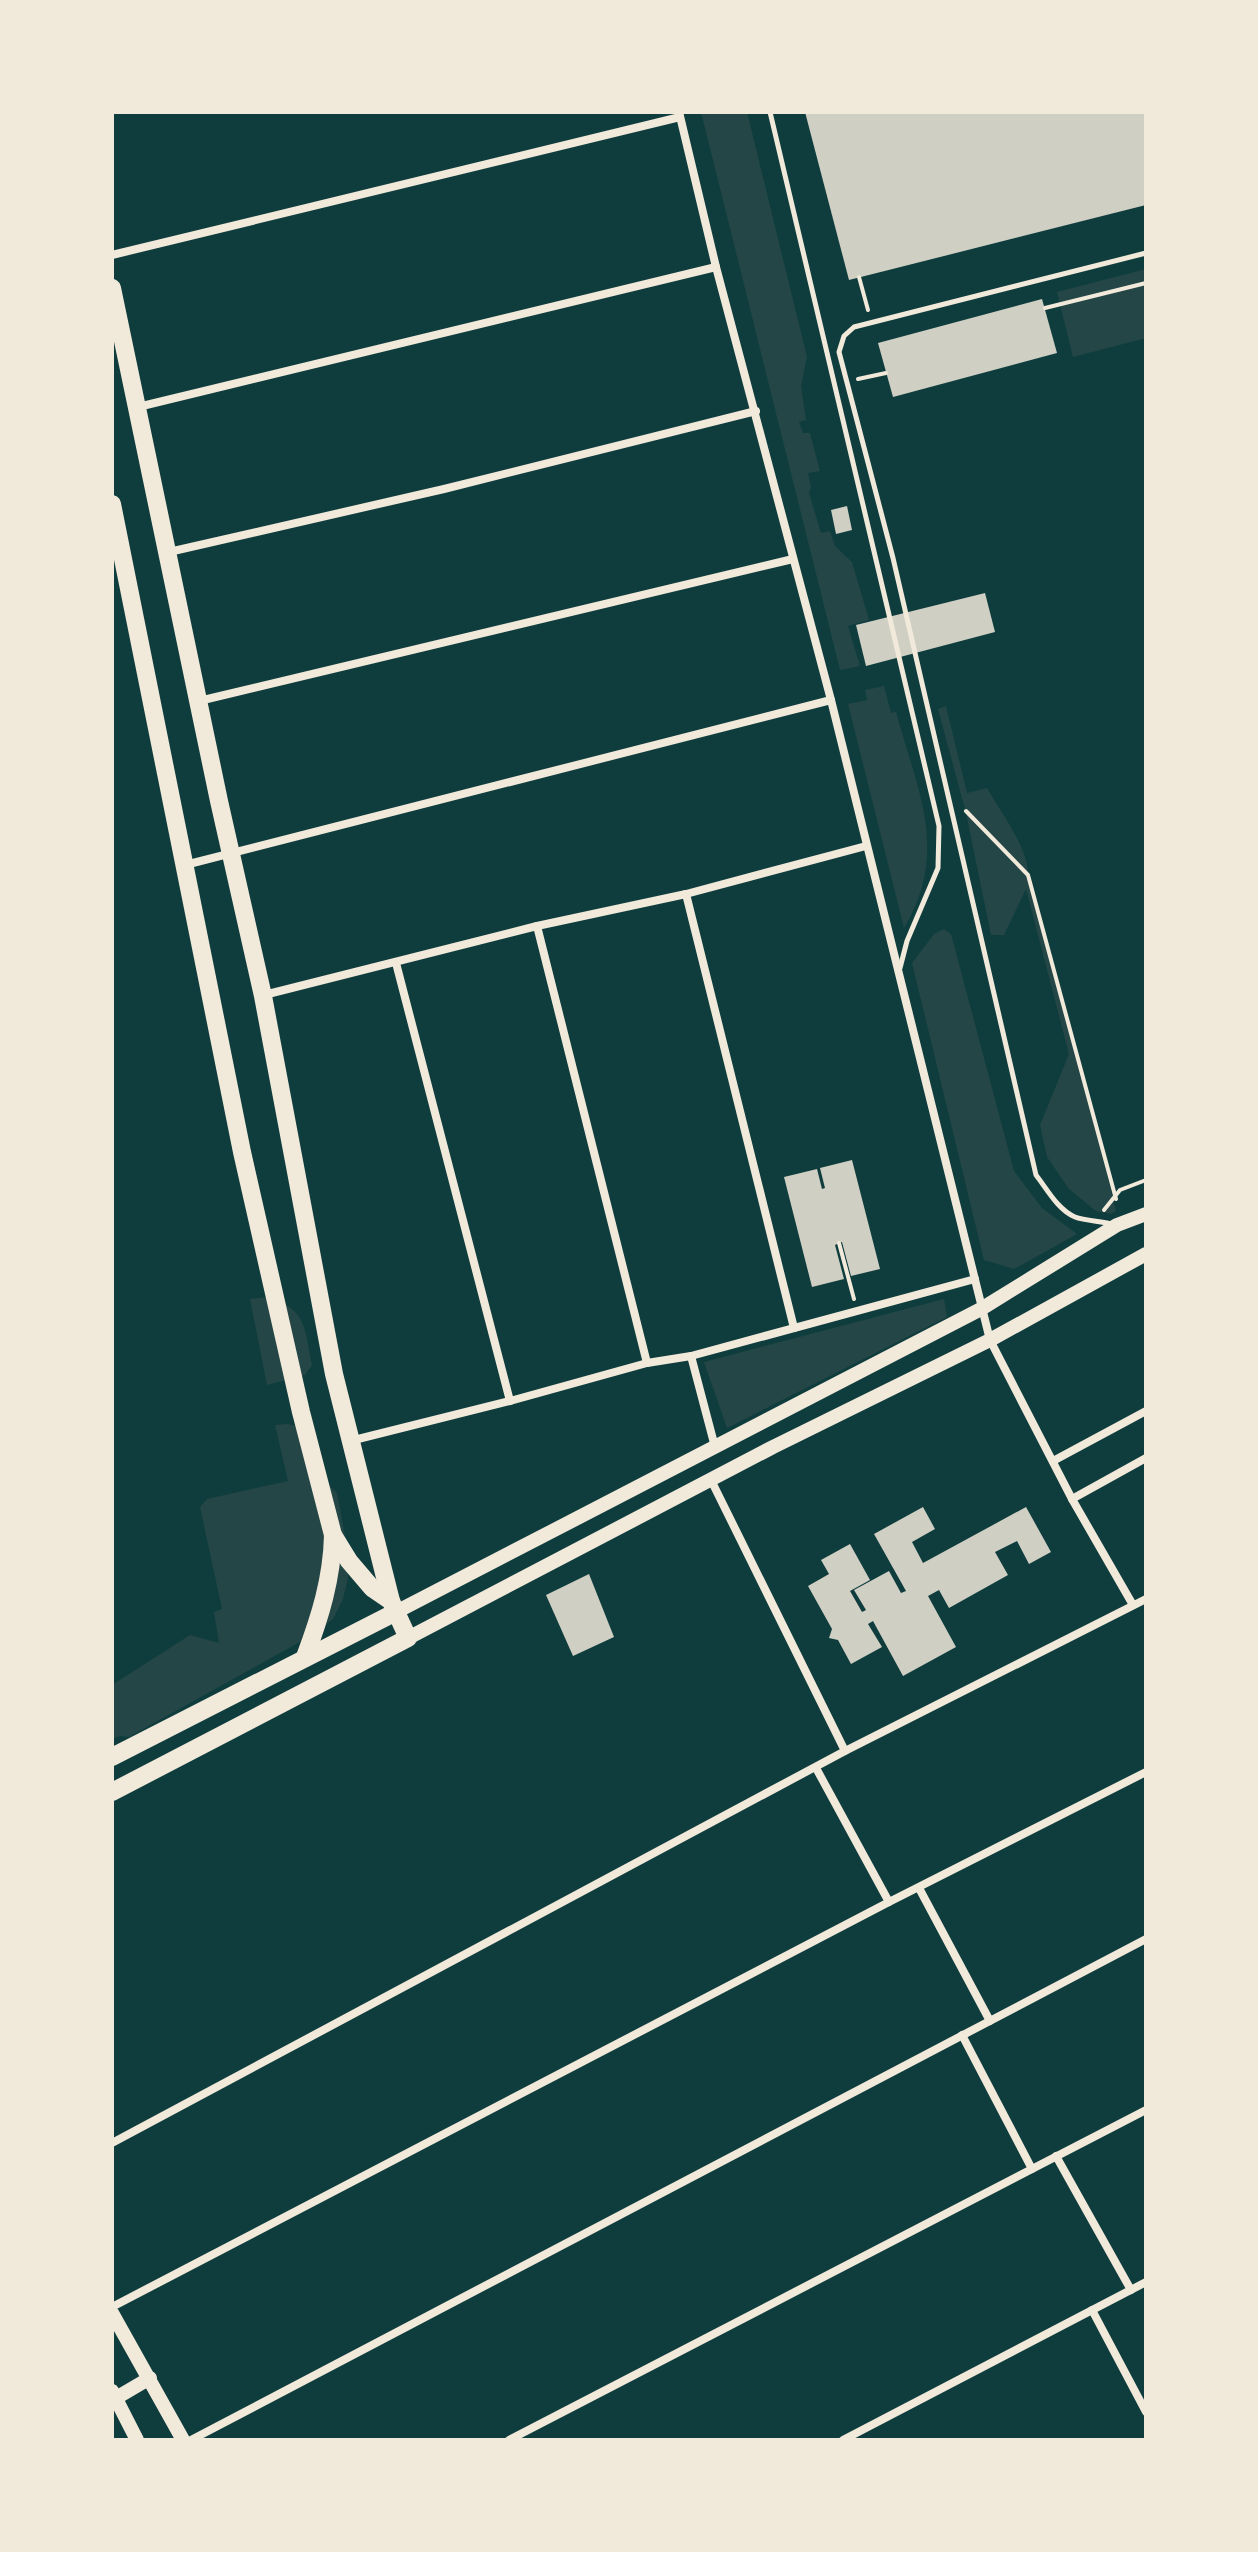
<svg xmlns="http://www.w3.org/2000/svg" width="1258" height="2552" viewBox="0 0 1258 2552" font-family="'Playfair Display',serif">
<rect width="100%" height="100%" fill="#0f3d3e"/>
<g fill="#244646">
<path d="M701 112H747L807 357 801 386 806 420 799 422 803 433H810L820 471 808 473 811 487 809 493 821 533 830 531 835 546 852 562 869 620 848 626 860 666 840 670Z"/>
<path d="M1146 269V338L1073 357 1057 292Z"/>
<path d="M884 686 891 713 896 712C917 790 950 851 904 928L848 704 867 700 865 690Z"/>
<path d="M946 706 967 793 987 788C1000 811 1029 849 1028 875L1076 1052 1116 1211 1111 1214 1096 1211 1069 1189 1047 1157 1040 1125 1069 1054 1026 889 1004 935H991L966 813 938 709Z"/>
<path d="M944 929 951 934 1014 1171 1042 1208 1077 1234 1014 1269 984 1260 912 963 934 934Z"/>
<path d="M269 1297C308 1311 304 1328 312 1365L305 1375 267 1385 250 1299Z"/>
<path d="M944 1299 947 1317 727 1428 704 1362Z"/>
<path d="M287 1424 302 1427 326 1482 337 1493 348 1552V1578L343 1599 333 1619 314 1634 129 1737 120 1736 112 1739V1685L190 1635 219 1643 214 1612 222 1609 200 1507 207 1499 288 1481 275 1425Z"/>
</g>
<g fill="#cfcfc3">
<path d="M805 112H1146V205L849 280Z"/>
<path d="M1042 299 1057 353 893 397 878 343Z"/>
<path d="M847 506 852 530 836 534 831 510Z"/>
<path d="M985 593 995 632 866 666 856 625Z"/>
<path d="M852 1160 880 1269 851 1276 842 1242 839 1243 835 1245 844 1279 812 1287 784 1177 817 1169 822 1189 825 1188 820 1168Z"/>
<path d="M923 1507 935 1529 912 1542 923 1563 1026 1507 1051 1552 1029 1564 1017 1541 995 1552 1008 1575 949 1608 939 1590 928 1596 956 1647 903 1676 873 1621 868 1624 882 1647 851 1664 838 1640 829 1638 832 1629 808 1586 829 1574 821 1560 850 1544 870 1580 850 1591 862 1612 866 1610 854 1590 889 1571 901 1593 906 1591 874 1534Z"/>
<path d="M589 1574 614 1637 573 1656 546 1595Z"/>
</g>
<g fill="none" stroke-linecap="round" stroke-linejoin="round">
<g stroke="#f1e9da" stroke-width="4">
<path d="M859 277 868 310"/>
<path d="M1045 308 1146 283"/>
<path d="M858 379 886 373"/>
<path d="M966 811 1028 875 1116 1199"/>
<path d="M1104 1210 1120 1190 1146 1180"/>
<path d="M839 1243 854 1299"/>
</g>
<g stroke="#f1e9da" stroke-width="5">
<path d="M770 112 939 826 938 868 907 941 900 968"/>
<path d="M1112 1224C1101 1221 1085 1221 1075 1217 1058 1210 1047 1189 1036 1175L893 558 839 352 844 336 854 327 1146 253"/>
</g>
<g stroke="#f1e9da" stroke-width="8">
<path d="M679 112 716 267 831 700 990 1340 1072 1499 1133 1605"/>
<path d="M112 255 680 117"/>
<path d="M138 407 716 267"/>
<path d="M169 552 444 489 756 411"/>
<path d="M199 701 793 559"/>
<path d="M185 865 831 700"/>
<path d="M686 894 794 1328"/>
<path d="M537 926 647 1363"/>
<path d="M396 963 510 1401"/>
<path d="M264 995 537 926 686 894 866 846"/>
<path d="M691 1356 715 1447"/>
<path d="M350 1441 510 1401 647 1363 691 1356 975 1279"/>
<path d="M1053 1461 1146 1411"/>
<path d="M711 1480 845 1751"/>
<path d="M1072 1499 1146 1458"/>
<path d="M816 1768 889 1902"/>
<path d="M919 1888 990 2021"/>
<path d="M962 2035 1032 2169"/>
<path d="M112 2143 845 1751 1146 1599"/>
<path d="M1056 2156 1131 2290"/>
<path d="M112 2307 889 1902 1146 1772"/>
<path d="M1092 2310 1146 2412"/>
<path d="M191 2440 1146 1939"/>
<path d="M509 2440 1146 2110"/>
<path d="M843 2440 1146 2282"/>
</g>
<g stroke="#f1e9da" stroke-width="14">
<path d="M396 1612 981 1309 1117 1225 1146 1214"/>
<path d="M408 1638 773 1447 990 1340 1146 1254"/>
<path d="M112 2313 183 2440"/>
<path d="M112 2391 137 2440"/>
<path d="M116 2398 150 2378"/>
</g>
<g stroke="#f1e9da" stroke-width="18">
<path d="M112 288 219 801 263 996 334 1374 391 1601 408 1638 112 1792"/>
<path d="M112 504 242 1152 301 1412 333 1535 349 1561 372 1588 391 1601"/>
<path d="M305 1657C320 1617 332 1579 333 1535"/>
<path d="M112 1757 396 1612"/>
</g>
</g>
<rect width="1258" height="2552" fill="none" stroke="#f1e9da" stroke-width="228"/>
</svg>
